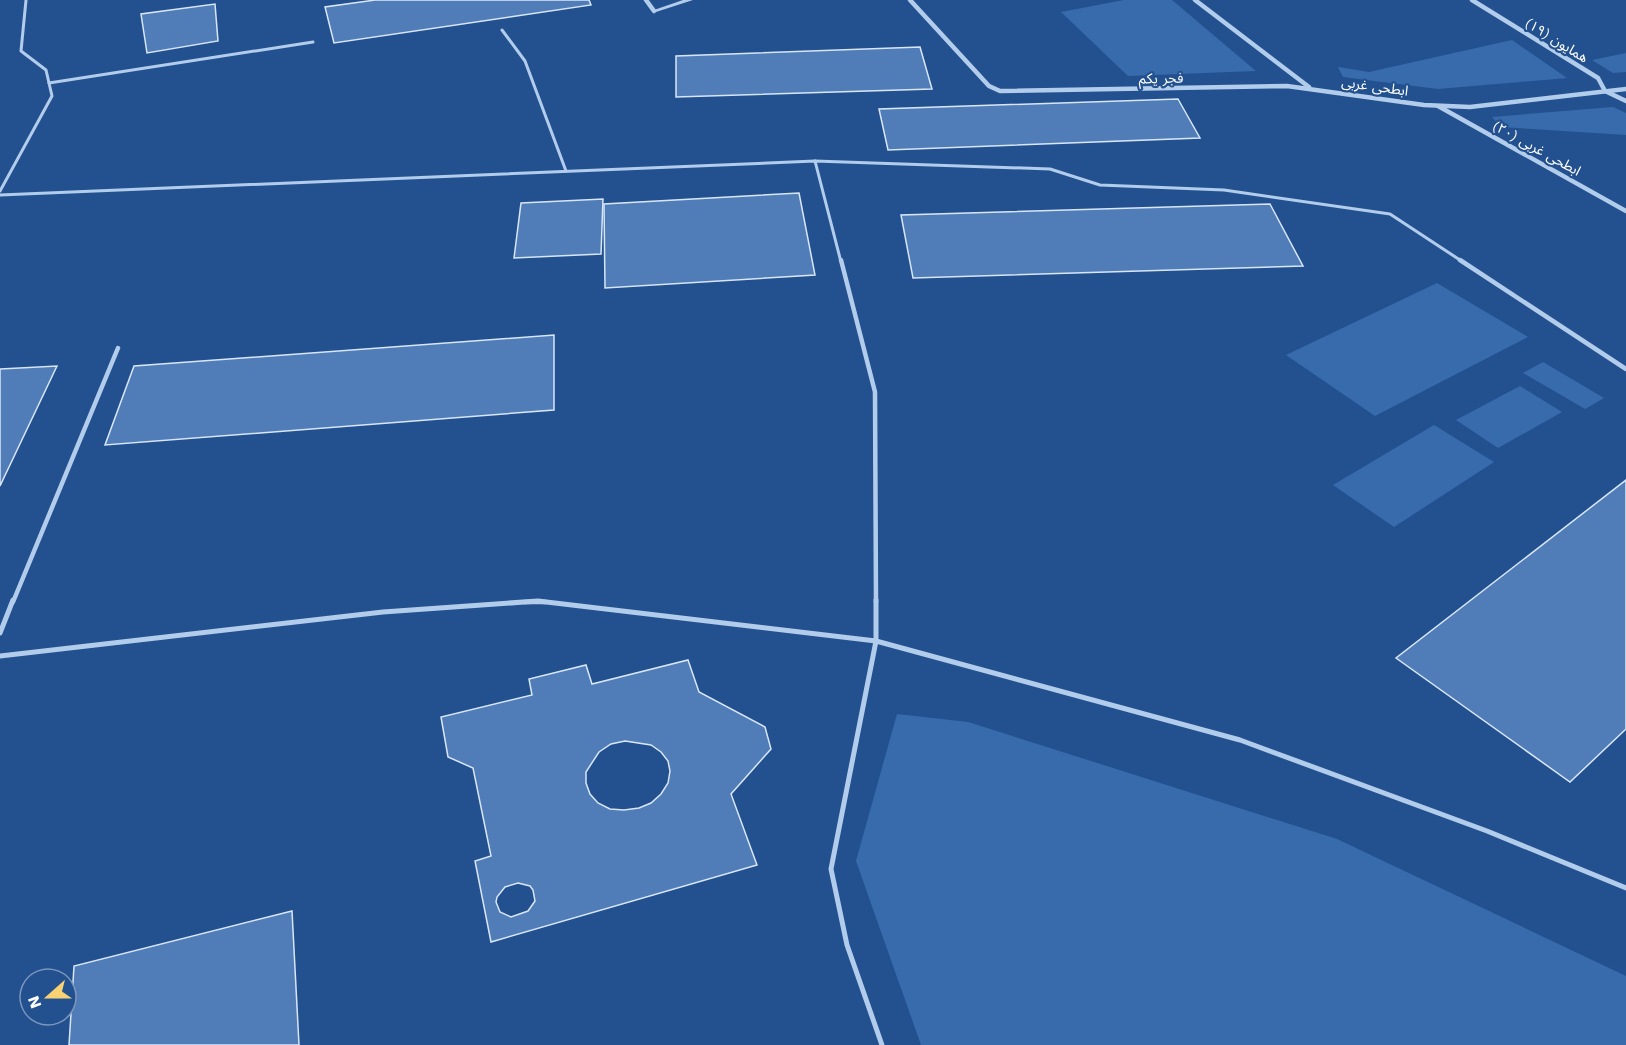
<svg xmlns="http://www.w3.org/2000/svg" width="1626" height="1045" viewBox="0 0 1626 1045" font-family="'Work Sans','Noto Sans Arabic',sans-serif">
<rect width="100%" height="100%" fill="#23518f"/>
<g fill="#376bac">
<path d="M1124 0H1172L1256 71 1128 76 1061 12Z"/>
<path d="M1512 40 1567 78 1438 89 1343 77 1338 67 1369 72Z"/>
<path d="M1626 53V72L1613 73 1592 60Z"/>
<path d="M1613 107 1626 113V135L1501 127 1492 117Z"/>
<path d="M1437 283 1528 337 1375 416 1286 355Z"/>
<path d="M1543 362 1604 398 1585 409 1523 373Z"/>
<path d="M1520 386 1562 412 1498 448 1456 420Z"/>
<path d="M1434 425 1494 462 1394 527 1333 485Z"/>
<path d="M897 714 968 722 1337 839 1626 976V1045H921L856 861Z"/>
</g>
<g fill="#507db8" stroke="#d8e6f9" stroke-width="1.5" fill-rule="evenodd">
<path d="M375 0H589L591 5 334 43 325 7Z"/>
<path d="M215 4 218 41 147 53 141 14Z"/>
<path d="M920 47 932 89 676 97V56Z"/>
<path d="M1178 99 1200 138 888 150 879 109Z"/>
<path d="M799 193 815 275 605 288 604 204Z"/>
<path d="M603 199 601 254 514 258 521 203Z"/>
<path d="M1270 204 1303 266 913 278 901 215Z"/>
<path d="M554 335V410L105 445 134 366Z"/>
<path d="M57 366 0 486V369Z"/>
<path d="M1626 480V729L1570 782 1396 658Z"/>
<path d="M688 660 699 692 765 727 771 749 731 794 757 865 491 942 475 861 491 856 473 768 448 757 441 717 532 695 529 679 586 665 592 684ZM625 741 651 745 661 752 668 761 670 771 668 783 661 794 651 803 639 808 624 810 610 809 598 803 590 794 586 783V772L599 752 611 744ZM518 883 530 886 533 890 535 901 528 911 511 917 500 912 496 902 497 897 505 887Z"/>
<path d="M292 911 299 1045H69L74 966Z"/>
</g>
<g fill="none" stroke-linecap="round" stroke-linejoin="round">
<g stroke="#b2ccec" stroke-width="3">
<path d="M502 30 525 61 566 171"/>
<path d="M49 83 313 42"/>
<path d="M815 161 841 262"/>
<path d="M0 191 52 96 46 70 21 51 26 0"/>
<path d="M0 195 815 161 1050 169 1100 185 1224 190 1390 214 1463 262"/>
</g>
<g stroke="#b2ccec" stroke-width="4.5">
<path d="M841 260 875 392 876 602"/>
<path d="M1460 260 1626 369"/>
<path d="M13 602 118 348"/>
<path d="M524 602H546"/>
</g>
<g stroke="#b2ccec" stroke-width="5">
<path d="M876 600V641L831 869 847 945 882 1045"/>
<path d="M0 633 13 600"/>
<path d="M0 656 383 612 538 601 876 641 1240 740 1487 831 1626 888"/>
</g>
<g stroke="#b2ccec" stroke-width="4.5">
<path d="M646 0 654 11"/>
<path d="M910 0 989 86 1000 91 1287 86 1424 105 1470 107 1626 89"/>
<path d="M1195 0 1309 87"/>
<path d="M1472 0 1598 78 1605 91 1626 101"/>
<path d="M1438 106 1626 211"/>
</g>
<path fill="#b2ccec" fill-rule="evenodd" d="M683 0H693L656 12 651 11Z"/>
</g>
<g text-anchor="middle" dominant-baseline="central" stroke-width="4.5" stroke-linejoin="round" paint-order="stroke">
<g font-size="14" fill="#fff" stroke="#23518f">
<text transform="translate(1557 40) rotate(32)">همایون (۱۹)</text>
<text transform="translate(1161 78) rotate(-1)">فجر یکم</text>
<text transform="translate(1375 86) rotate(8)">ابطحی غربی</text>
<text transform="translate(1537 148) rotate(29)">ابطحی غربی (۲۰)</text>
</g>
</g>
<g transform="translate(48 997) rotate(249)"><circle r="28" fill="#23518f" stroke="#7b97bc" stroke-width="1.5"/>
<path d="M0-4.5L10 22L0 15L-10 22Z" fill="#f7d275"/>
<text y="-9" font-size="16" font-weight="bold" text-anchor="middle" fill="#ffffff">N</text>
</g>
</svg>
